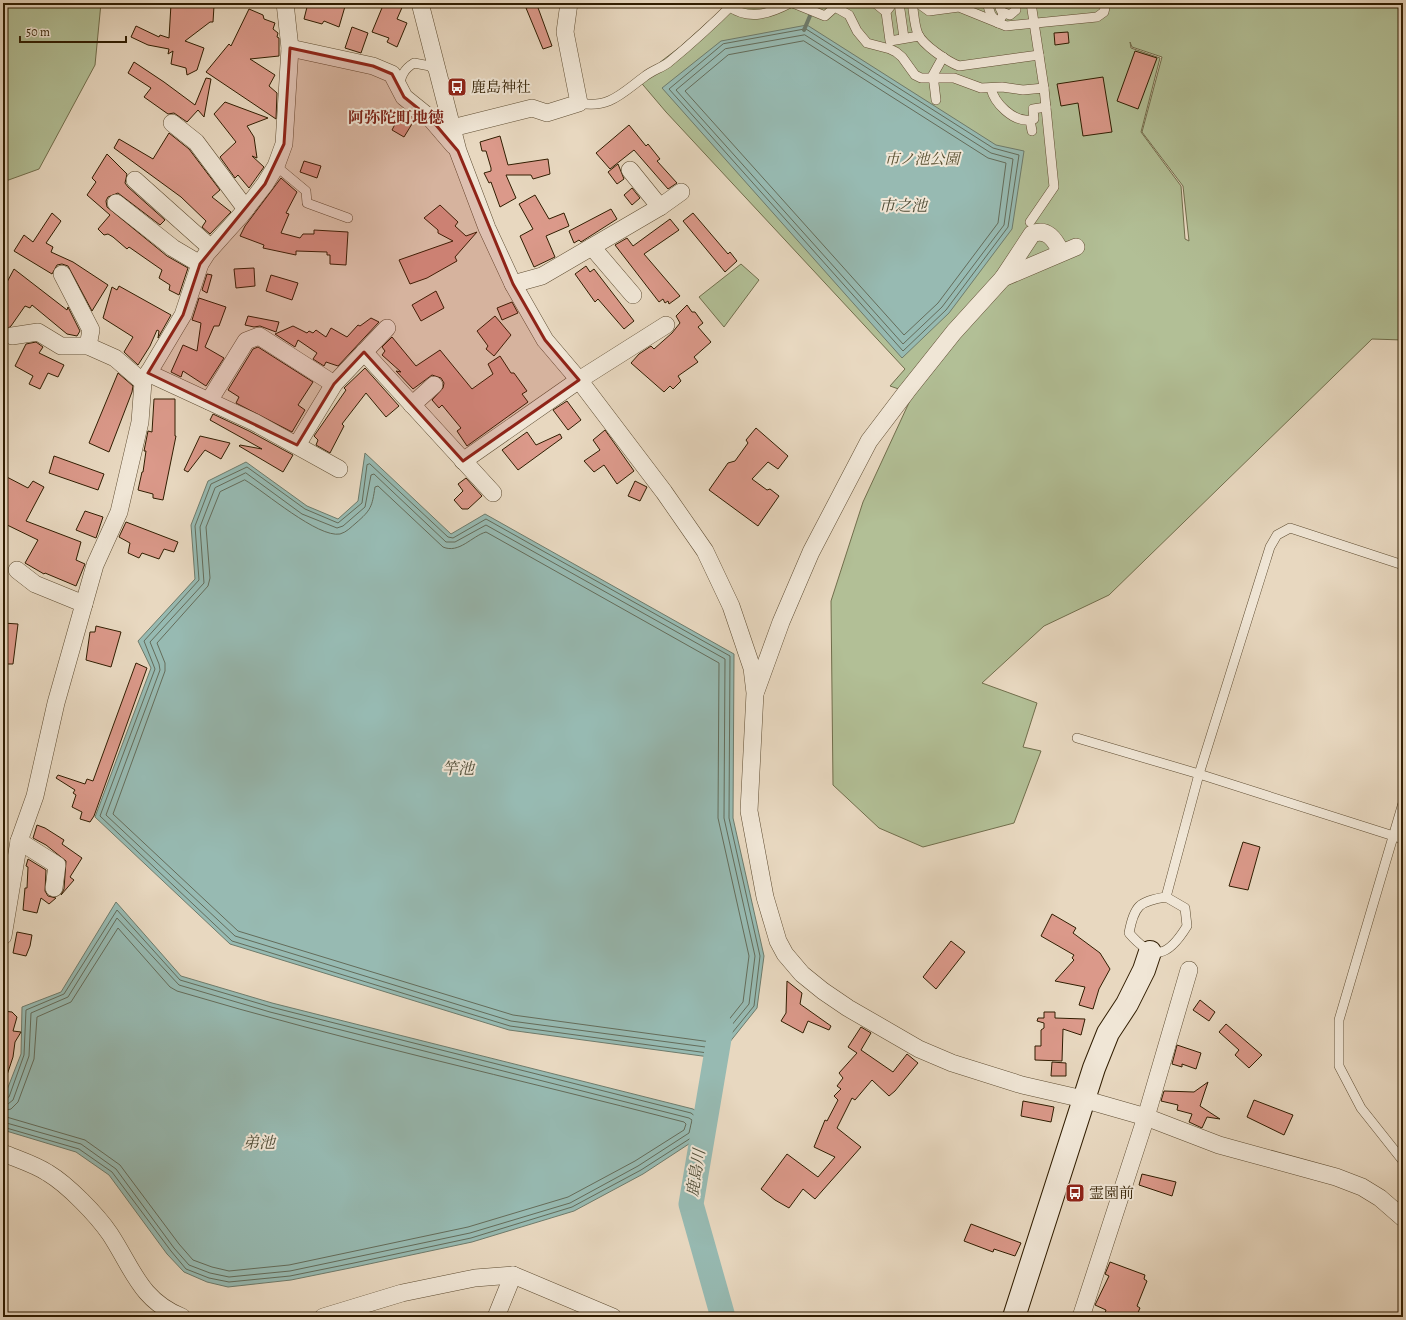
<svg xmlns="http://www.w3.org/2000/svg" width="1406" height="1320" viewBox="0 0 1406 1320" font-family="Alegreya,'Noto Serif JP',serif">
<rect width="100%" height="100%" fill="#e8d8c0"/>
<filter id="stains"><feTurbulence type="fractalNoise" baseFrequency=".005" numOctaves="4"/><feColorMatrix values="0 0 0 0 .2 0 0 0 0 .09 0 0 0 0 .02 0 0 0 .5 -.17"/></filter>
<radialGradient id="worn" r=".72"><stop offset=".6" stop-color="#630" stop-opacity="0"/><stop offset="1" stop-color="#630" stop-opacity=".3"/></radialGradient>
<g fill="#b2bf96" stroke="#716e4c" fill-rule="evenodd">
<path d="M3 3H101L95 65 39 169 3 182Z"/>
<path d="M729 3H1403V340L1372 339 1109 595 1044 626 982 683 1037 703 1023 747 1041 751 1014 823 923 847 879 828 833 785 831 601 863 502 913 394 890 386 905 369 666 112 638 79 680 47ZM1130 42 1132 47 1162 57 1142 132 1183 186 1189 241 1185 239 1181 186 1141 132 1160 58 1131 48Z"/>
<path d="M741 264 759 280 724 327 699 297Z"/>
</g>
<g fill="#97bab2" stroke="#6e7b6b">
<path d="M807 25 996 145 1024 151 1012 229 949 313 902 358 662 88 721 41Z"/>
<path d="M365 453 451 534 485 514 734 654 733 818 764 956 757 1008 717 1058 509 1030 230 944 95 817 151 668 138 641 195 579 191 525 208 481 246 462 307 506 338 519 358 501Z"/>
<path d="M116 902 181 976 272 1003 693 1109 701 1114 698 1138 643 1174 574 1211 472 1242 355 1267 291 1280 228 1287 207 1282 184 1272 167 1254 109 1175 76 1152 3 1130V1100L21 1054 22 1007 61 992Z"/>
</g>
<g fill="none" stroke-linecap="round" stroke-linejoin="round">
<g stroke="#646c5a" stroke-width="1">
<path d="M806 29 993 148 1019 155 1008 227 946 310 903 351 669 89 723 44Z"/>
<path d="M805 35 991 153 1013 159 1004 225 942 307 903 344 676 90 725 49Z"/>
<path d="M804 41 988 158 1006 163 998 223 938 303 904 335 685 91 728 55Z"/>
<path d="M370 464 448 537 453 538 486 519 730 656 729 818 760 956 754 1006 715 1054 510 1026 232 941 100 816 155 669 144 641 199 580 195 526 211 484 247 467 305 509 338 523 362 503 367 465Z"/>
<path d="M246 473 302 514 337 528 343 526 365 507 371 475 374 474 446 542H455L486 525 725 659 724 818 755 956 749 1004 713 1048 511 1021 235 936 106 815 160 670 159 664 150 642 204 583 200 527 215 488Z"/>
<path d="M245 480C265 492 318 538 340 534 347 532 351 527 356 523 371 510 372 507 375 487L378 486 443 547C459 554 472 536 486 532L719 663 718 818 749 956 743 1002 711 1042 513 1015 238 931 113 814 165 671V663L157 643 208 586 210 578 206 527 220 492Z"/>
<path d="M3 1100 9 1097 24 1055 26 1010 64 994 117 910 180 980 271 1007 691 1113 697 1118 694 1136 641 1170 572 1207 471 1238 354 1263 290 1276 229 1282 209 1278 186 1269 171 1251 112 1172 79 1149 3 1127"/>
<path d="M3 1105 8 1104 13 1100 29 1056 31 1013 68 997 117 918 179 985 270 1012 689 1118 692 1120 689 1133 638 1166 570 1203 470 1233 290 1271 229 1277 210 1273 189 1265 174 1248 116 1169 81 1144 3 1122"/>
<path d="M3 1111 11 1109 18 1102 34 1059 37 1017 71 1002 118 928 170 987 177 991C344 1041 515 1078 684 1122L686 1124 684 1130 635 1161 568 1197 468 1227 289 1265 229 1271 212 1267 193 1260 179 1244 120 1165 85 1140 3 1116"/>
</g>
<path stroke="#6e7b6b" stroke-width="4" d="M804 30 815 4"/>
<path stroke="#97bab2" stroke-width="25" d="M721 1027 691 1204 723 1317"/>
</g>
<g fill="#db998a" stroke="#301d01">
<path d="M308 3H346L339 27 324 21 322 24 304 19Z"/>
<path d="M384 3H404L397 19 407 23 397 47 387 42 389 38 372 32Z"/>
<path d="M171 4 214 6 213 22H210L185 41 204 48 197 70 187 75 186 68 171 64 173 51 168 54 169 49 148 45 131 37 136 26 159 37 160 35 169 38Z"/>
<path d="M537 5 552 46 543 49 526 8Z"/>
<path d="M249 9 263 15 264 19 275 23 273 29 278 33 277 37 279 38V56L250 59 275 75 269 86 277 93 276 119 206 72 229 44 231 46Z"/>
<path d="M352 27 368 33 361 53 345 48Z"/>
<path d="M1068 32 1069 43 1055 45 1054 33Z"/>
<path d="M1135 51 1157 58 1138 109 1117 101Z"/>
<path d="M134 62 164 82 195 105 206 78 211 79 204 117 198 110 187 122 174 113 168 114 144 97 151 88 128 73Z"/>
<path d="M1103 77 1112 132 1083 136 1078 103 1061 106 1057 84Z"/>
<path d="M225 102 268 118 247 126 254 137 257 158 252 156 264 167 249 188 238 175 235 178 220 157 236 142 214 114Z"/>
<path d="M403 109 415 119 404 137 392 130Z"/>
<path d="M629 125 646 146 648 144 660 159 657 161 677 183 668 189 634 150 610 169 596 153Z"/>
<path d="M169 133 189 149 220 190 212 197 231 212 210 234 202 227 206 221 181 197 114 148 119 139 153 159Z"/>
<path d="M500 136 508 165 548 159 550 174 533 179 531 175H506L516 198 500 207 491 182 489 183 484 173 491 171V168L486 151H482L480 142Z"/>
<path d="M107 154 127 174 125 183 128 187 165 220 160 225 118 193 108 197 106 201 107 207 167 256 188 268 179 295 169 290 170 285 159 278 162 270 129 247 127 249 113 237 108 234 104 235 98 229 110 215 87 195 96 182 92 178Z"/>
<path d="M304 161 321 166 317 178 300 172Z"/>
<path d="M618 164 624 179 617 184 608 172Z"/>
<path d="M281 178 297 192 286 213 289 214 281 233 300 238 303 234H314V230L348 232 346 265 330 264V255H327V252L296 251V255L263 248 264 245 240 236 245 226Z"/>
<path d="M632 188 640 198 632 205 624 195Z"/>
<path d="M535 195 549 219 564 213 569 226 546 236 555 257 534 267 520 236 533 229 519 204Z"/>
<path d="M440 205 458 222 455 226 466 236 477 232 455 257 457 261 427 278 410 284 399 260 453 241 438 233V230L424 218Z"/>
<path d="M611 209 617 219 581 242 579 240 574 243 569 231Z"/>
<path d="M52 213 61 221 46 243 53 247 51 252 73 262 108 285 92 311 68 266 62 264 57 265 52 274 14 251 24 235 33 242Z"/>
<path d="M693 213 728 254 730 252 737 261 725 272 683 221Z"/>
<path d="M670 219 679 230 644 254 680 296 669 304 668 301 665 303 663 299 659 302 615 245 627 238 633 246Z"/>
<path d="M586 266 590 272 594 269 634 321 624 329 598 299 595 302 575 274Z"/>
<path d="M254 268 255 286 236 288 234 269Z"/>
<path d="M14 269 67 310 68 307 80 331 77 336 67 334 32 305 30 308 25 306 11 326 3 332V283L6 284Z"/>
<path d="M207 274 212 275 207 293 202 290Z"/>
<path d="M271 275 298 283 292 300 266 291Z"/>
<path d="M119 286 171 315 158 338 159 331 157 330 150 346 138 365 124 352 133 337 103 318 112 287 117 290Z"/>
<path d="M436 291 444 308 421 321 412 305Z"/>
<path d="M199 298 226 307 219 326H214L205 347 224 358 206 386 183 371 181 377 171 372 183 345 197 351 201 323 192 320Z"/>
<path d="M512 302 518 313 502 320 497 308Z"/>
<path d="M687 305 692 312H695L703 323 698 327 711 342 694 357 698 362 678 376 681 381 673 389 670 386 664 392 631 363 639 354 651 346 654 349 672 333 680 323 676 316Z"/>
<path d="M248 316 279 322 276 332 260 326 254 327 245 325Z"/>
<path d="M495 316 511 335 494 356 486 349 488 346 477 331Z"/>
<path d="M371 318 379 322 338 366 326 362 324 366 313 359 317 353 298 340 295 347 275 334 293 326 307 333 309 331 313 333 316 330 326 337 331 328 347 337 358 325 360 326Z"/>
<path d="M392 337 416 366 440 350 472 389 493 374 488 364 500 356 511 373H514L527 391 522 394 528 402 467 446 457 431 461 428 442 405 439 408 432 400 443 388 444 383 441 378 432 375 413 389 396 371 401 372 382 355 385 351 382 347Z"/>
<path d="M36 342 43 347 39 353 64 365 58 377 48 373 40 389 29 384 33 376 15 366 26 344Z"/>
<path d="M258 347 313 382 298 405 305 410 292 432 236 403 239 397 228 390 253 349Z"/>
<path d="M365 368 399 406 386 417 366 393 342 424 344 426 330 453 316 445 318 440 314 436 346 390 344 388Z"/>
<path d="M118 373 133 386 132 392 109 452 89 443Z"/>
<path d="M154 399H175V436H176L163 500 153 498V494L138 490 142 472H143L146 451H144L148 431 152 432Z"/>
<path d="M567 401 581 420 568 430 553 410Z"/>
<path d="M213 414 249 431 293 455 283 472 239 446 240 445 262 449 210 420Z"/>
<path d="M756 428 788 456 778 469 768 462 752 479 767 490 770 489 779 496 758 526 709 490 728 463 735 461 748 443 746 440Z"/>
<path d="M605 430 634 471 617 484 604 465 594 472 584 461 600 450 593 440Z"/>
<path d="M527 432 536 445 560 434 562 438 518 470 502 450Z"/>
<path d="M200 436 230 443 221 459 205 450 188 472 184 470Z"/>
<path d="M54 456 104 474 98 490 49 473Z"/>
<path d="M3 475 28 488 33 481 44 487 26 521 81 542 76 560 85 564 76 586 45 573 44 574 25 563 38 540 3 523Z"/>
<path d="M466 478 482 496 468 509H462L454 500 463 491 458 484Z"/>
<path d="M635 481 647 487 640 501 628 496Z"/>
<path d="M85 511 103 517 96 538 76 530Z"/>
<path d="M126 522 178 542 174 552 164 549 159 559 142 553 139 558 128 553 130 543 119 537Z"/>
<path d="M3 623 18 624 13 664H3Z"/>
<path d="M96 626 121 632 111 667 86 660 90 632H95Z"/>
<path d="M136 663 147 668 94 816 90 822 80 819 82 812 72 807 76 795 73 793 75 790 56 778 58 775 85 784 87 779 93 781Z"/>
<path d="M37 825 45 828 64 840 62 844 82 858 70 877 74 880 61 895 64 889 66 861 46 845 33 838Z"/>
<path d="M1243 842 1260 847 1248 890 1229 886Z"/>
<path d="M28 859 46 870 45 891 48 896 56 898 49 904 41 898 37 913 23 910 25 888H27L28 867 26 866Z"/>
<path d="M1052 914 1076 928 1073 933 1100 953 1110 969 1099 989 1093 1009 1079 1005 1085 987 1055 981 1074 960 1072 958 1074 955 1041 936Z"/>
<path d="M17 932 32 935 30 946 26 956 13 953Z"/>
<path d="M951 941 965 952 936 989 923 977Z"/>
<path d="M787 981 802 993 800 1004 831 1026 829 1030 808 1021 803 1033 781 1021 786 1013Z"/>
<path d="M1200 1000 1215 1012 1209 1021 1193 1010Z"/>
<path d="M3 1011 12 1012 17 1017 13 1031 21 1032 15 1042 13 1057 6 1078 3 1077Z"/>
<path d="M1044 1012H1055V1018L1085 1019 1081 1035 1063 1029 1062 1061 1035 1060V1046H1041V1030L1044 1028V1023L1037 1021 1038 1018H1044Z"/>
<path d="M1226 1024 1262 1055 1249 1068 1235 1055 1239 1050 1219 1032Z"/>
<path d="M861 1027 871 1033 861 1050 893 1072 907 1054 918 1063 895 1091 889 1096 872 1080 855 1100 852 1098 837 1128 861 1147 815 1199 803 1189 789 1208 775 1200 761 1189 787 1154 818 1177 835 1157 814 1147 825 1120 827 1121 838 1100 834 1096 841 1089 837 1086 843 1078 839 1073 857 1053 848 1047Z"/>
<path d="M1177 1045 1201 1053 1196 1069 1182 1064V1067L1172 1064Z"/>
<path d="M1052 1062 1066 1063V1076H1051Z"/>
<path d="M1208 1082 1200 1106 1220 1119 1207 1117 1202 1128 1189 1122 1192 1114 1177 1110 1178 1105 1161 1101 1164 1091 1194 1092Z"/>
<path d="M1254 1100 1293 1115 1284 1135 1247 1117Z"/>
<path d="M1023 1101 1054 1107 1051 1122 1021 1116Z"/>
<path d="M1142 1174 1176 1182 1172 1196 1139 1185Z"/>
<path d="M971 1224 1021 1243 1015 1256 994 1249 993 1252 964 1241Z"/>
<path d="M1110 1262 1145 1275 1144 1279 1147 1281 1137 1306 1140 1308 1136 1317H1116L1105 1313 1106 1310 1095 1305 1109 1276 1105 1274Z"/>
</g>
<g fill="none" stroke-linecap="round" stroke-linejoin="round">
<defs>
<g id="lane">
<path d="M793 3 825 16 835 7 849 15 857 31 867 43 890 49 896 52 902 57 915 75 921 78H954L981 88 1002 87 1023 90 1044 88"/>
<path d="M875 3 886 12"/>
<path d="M893 3 886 12 890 41 919 36"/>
<path d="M899 3 904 38"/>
<path d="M912 3C914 12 914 25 918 34 923 45 948 62 959 66L1039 55"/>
<path d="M918 3 929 11 959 7 1006 26 1097 17 1104 12 1106 3"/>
<path d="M987 3 991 15 998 23 1004 13"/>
<path d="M1001 3 1000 8 1002 12 1010 15 1016 10V3"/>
<path d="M730 7C750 21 771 13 790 3"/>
<path d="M400 87C400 76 404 69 414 63L430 66 436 73"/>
<path d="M991 88C994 103 1013 122 1030 120L1032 131"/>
<path d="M936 100 933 75 943 57"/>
<path d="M579 103C609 109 622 93 644 77 651 71 661 68 668 63 691 44 713 24 734 3"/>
<path d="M1034 119 1033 109 1046 107"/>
<path d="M276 166 306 191 307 203 348 218"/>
<path d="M1030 222 1054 187 1044 88 1031 3"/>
<path d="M1077 738 1199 774 1403 839"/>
<path d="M1403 803 1339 1020V1066L1361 1108 1403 1161"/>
<path d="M1166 897 1199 774 1270 547 1277 535 1290 528 1403 565"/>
<path d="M1166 897 1185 908 1187 926C1168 957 1154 962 1129 933 1134 906 1139 901 1166 897Z"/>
</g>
<g id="street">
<path d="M420 3 458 151 487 228 513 284 545 340 579 380 664 492 705 551 731 606 752 668 755 693 749 811 765 897 778 941 785 954 802 974 823 991 848 1008 919 1049 952 1063 1022 1085 1083 1099 1146 1117 1219 1145 1336 1177 1362 1187 1380 1198 1403 1218"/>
<path d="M290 48 373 66 392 74 404 97 430 118 454 146"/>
<path d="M172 123 196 142 246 209"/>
<path d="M452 128 532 108 547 113 579 103 565 32 569 3"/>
<path d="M630 170 660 207"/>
<path d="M135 180 211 248"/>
<path d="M116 203 173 248 200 264"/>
<path d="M592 247 633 295"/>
<path d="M62 274 91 330 88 346"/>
<path d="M1003 278 1032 234C1047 227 1055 240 1061 252"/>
<path d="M513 284 542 276 660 207 681 192"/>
<path d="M12 336 38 332 61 346H88L115 358 143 382"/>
<path d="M364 352 493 493"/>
<path d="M148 373 254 422 339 469"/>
<path d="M209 401 246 341 259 336 334 384"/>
<path d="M412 405 434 385"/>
<path d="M297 445 334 384 387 328"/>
<path d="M463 461 579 380 666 325"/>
<path d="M17 570 35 584 84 604"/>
<path d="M756 691 781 622 811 552 869 441 907 391 954 332 1003 278 1076 247"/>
<path d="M19 841 57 865 54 888"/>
<path d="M3 936 19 841 35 796 56 703 95 565 119 512 140 422 143 382 183 315 200 264 207 253 241 215 265 184 276 166 284 144 290 48 285 3"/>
<path d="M3 1153C17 1159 34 1164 48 1173 68 1185 97 1215 110 1234 133 1269 140 1300 182 1317"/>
<path d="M323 1317 402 1293 475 1278 513 1275 613 1317"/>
<path d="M496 1317 513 1275"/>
<path d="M1081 1317 1146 1117 1189 970"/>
</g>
<path id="secondary" d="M1014 1317 1094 1068 1108 1033 1127 1004 1144 970 1150 952"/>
</defs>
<use href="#lane" stroke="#5e4c31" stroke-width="10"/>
<use href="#street" stroke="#5e4c31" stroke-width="18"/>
<use href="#secondary" stroke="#301d01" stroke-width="24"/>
<use href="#lane" stroke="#f0e6d6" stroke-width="9"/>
<use href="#street" stroke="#f0e6d6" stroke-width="17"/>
<use href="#secondary" stroke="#f0e6d6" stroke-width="22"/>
</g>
<path fill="#8f2418" fill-opacity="0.2" stroke="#8f2418" stroke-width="3" stroke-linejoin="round" d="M290 48 373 66 392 74 404 97 430 118 458 151 513 284 545 340 579 380 463 461 364 352 334 384 297 445 148 373 183 315 200 264 265 184 284 144Z"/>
<defs>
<symbol id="bus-square" viewBox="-11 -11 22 22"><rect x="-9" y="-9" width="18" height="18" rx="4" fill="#8f2418" stroke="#f0e6d6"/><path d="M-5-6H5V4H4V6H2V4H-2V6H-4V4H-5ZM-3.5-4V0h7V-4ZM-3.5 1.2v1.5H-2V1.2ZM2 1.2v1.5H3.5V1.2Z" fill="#fff"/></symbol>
</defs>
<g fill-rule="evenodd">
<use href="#bus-square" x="446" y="76" width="22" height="22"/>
<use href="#bus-square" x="1064" y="1182" width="22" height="22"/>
</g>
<g text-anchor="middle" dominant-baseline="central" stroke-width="4" stroke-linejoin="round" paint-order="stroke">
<g font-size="15" fill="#301d01" stroke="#f0e6d6" text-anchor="start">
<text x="471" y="87">鹿島神社</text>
<text x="1089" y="1193">霊園前</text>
</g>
<g font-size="15" font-style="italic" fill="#574e2e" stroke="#f0e6d6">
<text x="922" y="159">市ノ池公園</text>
</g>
<g font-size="16" font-weight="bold" fill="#7a1f14" stroke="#f0e6d6">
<text x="396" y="118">阿弥陀町地徳</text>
</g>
<g font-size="16" font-style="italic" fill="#4f4c36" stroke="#f0e6d6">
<text x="903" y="206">市之池</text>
<text x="458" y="769">竿池</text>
<text x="259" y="1143">弟池</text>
<text transform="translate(696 1173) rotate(-81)">鹿島川</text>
</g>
</g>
<rect width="1406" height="1320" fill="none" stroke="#e8d8c0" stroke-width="16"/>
<rect x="4" y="4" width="1398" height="1312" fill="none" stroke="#301d01" stroke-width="2"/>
<rect x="8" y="8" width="1390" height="1304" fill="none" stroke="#301d01"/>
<path d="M20 36v6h106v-6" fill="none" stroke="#301d01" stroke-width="2"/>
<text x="26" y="36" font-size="12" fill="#301d01" stroke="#f0e6d6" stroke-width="3" paint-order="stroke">50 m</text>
<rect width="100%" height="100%" filter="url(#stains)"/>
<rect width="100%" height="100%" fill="url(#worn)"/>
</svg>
